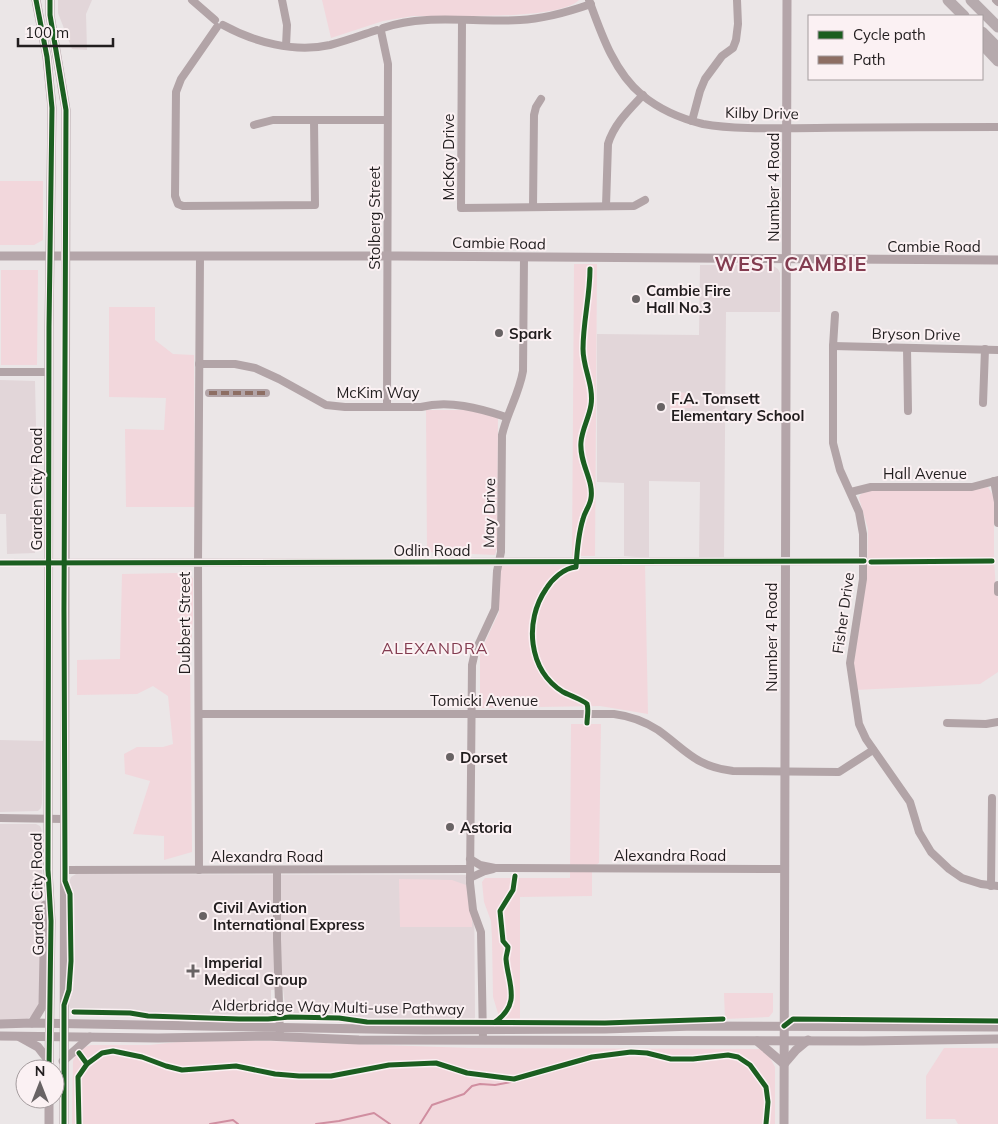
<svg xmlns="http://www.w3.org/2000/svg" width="998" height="1124" viewBox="0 0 998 1124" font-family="Mulish,sans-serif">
<rect width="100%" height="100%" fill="#ebe6e7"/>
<g fill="#e2d6d9">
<path d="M58 0H92L86 14 87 50 72 49 58 13Z"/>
<path d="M700 265H772L778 269 780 273V312H726L724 557 699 558 700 482 649 481V558L624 556V483L597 482V334L699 335Z"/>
<path d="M0 380 35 381 38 514 35 553 7 554 6 514H0Z"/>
<path d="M0 740 43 741 42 803 41 808 38 811 0 812Z"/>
<path d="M0 824H36L40 826 42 831V999L32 1016 27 1019 0 1021Z"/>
<path d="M76 874 474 875 475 1018 470 1023 461 1025 360 1026 337 1022 295 1020 289 1017 286 1012 283 989 271 990V1014L270 1019 265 1022 160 1020 130 1016 78 1015 70 1008 68 1003 70 990H68L67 884 69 883 71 877Z"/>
</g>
<g fill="#f2d7dc">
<path d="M322 0H579C557 21 448 15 413 16L383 21 331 38Z"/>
<path d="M0 181H43V240L34 245H0Z"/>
<path d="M574 264H597L595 556H572Z"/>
<path d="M1 270H38L37 365H1Z"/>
<path d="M109 307H155V340L173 354 194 355 195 507H126L125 429 164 430 166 398 109 397Z"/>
<path d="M670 392 692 393V408H670Z"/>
<path d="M426 410H470L498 417 497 548 495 555 427 552Z"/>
<path d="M988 487 994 497V559L996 591 998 598V672L980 684 855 690 854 662 867 574 868 529 859 498 860 495 869 489 972 490Z"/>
<path d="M645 564 648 714 600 706 480 708V653L499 612V565Z"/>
<path d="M177 573 193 578V618L190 656 192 852 164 860V836L133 834 150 781 125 774 124 754 137 747H163L173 744 168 696 153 686 137 694 77 695V660L120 659 122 574Z"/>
<path d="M571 724H601L599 863 592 867V896L520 897V1020H500L493 997 492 938 491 921 484 902 482 882 485 878H570Z"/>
<path d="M399 879 452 880 466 885 472 918V927H400Z"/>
<path d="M724 993H773V1012L769 1017 725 1019Z"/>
<path d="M186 1041H268L470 1048 761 1049 768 1054 775 1067V1124H72L73 1061 76 1055 85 1047 91 1045H150Z"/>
<path d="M944 1048H998V1124H958L955 1119H926V1076Z"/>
</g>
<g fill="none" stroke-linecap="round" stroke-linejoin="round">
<g stroke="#d08ea0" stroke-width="2">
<path d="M210 1124 233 1120 238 1124"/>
<path d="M316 1124 339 1121 374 1113 390 1124"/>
<path d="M420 1124 432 1105 464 1094 472 1086 480 1084 495 1085 511 1082"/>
</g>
<g stroke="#b2a4a7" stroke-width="8">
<path d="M192 0 215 20"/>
<path d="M282 0 287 25 286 46"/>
<path d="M589 0C601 33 614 72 642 95 659 109 682 119 703 124 736 130 782 128 816 128 877 127 937 127 998 127"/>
<path d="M996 0 998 2"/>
<path d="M462 20 461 208 634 206 645 200"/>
<path d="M223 25C254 42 294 53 330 45 346 41 362 35 377 30"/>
<path d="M217 27 181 79 176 92 175 196 178 204 183 206 315 205 314 120"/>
<path d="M383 28C426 13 475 23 520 20 544 19 568 12 591 4"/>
<path d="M381 31 388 64 387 407"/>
<path d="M692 121 700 91 705 79 722 56 733 48 736 40 738 24 737 0"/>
<path d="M254 125 273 120H387"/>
<path d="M606 206 608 144C614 124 629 110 643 95"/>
<path d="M533 207 534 115 536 107 541 99"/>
<path d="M835 315 833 346V443L840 470 859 512 863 534V579L850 663 859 724 866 739 910 802 919 832 931 852 949 869 962 878 981 884 998 886"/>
<path d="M833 346 998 350"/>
<path d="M907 348 908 411"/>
<path d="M199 364H235L255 368 279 379 326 405 345 407H421C449 400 479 408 506 417"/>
<path d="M0 372H49"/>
<path d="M209 393H266"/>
<path d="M983 403 985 349"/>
<path d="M994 481 998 502V523"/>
<path d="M851 492 871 487H972L998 480"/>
<path d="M0 563 864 561"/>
<path d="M998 585V592"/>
<path d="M199 714H614C630 716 644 721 658 730 686 750 696 767 733 771L839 772 873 750"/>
<path d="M947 723 986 724 998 722"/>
<path d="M0 818 65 819"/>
<path d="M470 859 480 865 495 868 785 869"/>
<path d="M65 870 470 869"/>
<path d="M199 870 198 563 200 256"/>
<path d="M277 870V939L280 1036"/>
<path d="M470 878 485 871 493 869"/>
<path d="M991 886 992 798"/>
<path d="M483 1040 481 932 473 910 470 883 472 665 475 652 495 609 497 571 501 552 502 435C507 413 519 394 523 371L524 257"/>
</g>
<g stroke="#b4a5a9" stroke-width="9">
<path d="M36 0 47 57 52 108 49 327 48 870 51 921 49 1069"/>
<path d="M50 0V15L66 110 64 1124"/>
<path d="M0 256H397L998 260"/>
<path d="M32 1023 43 1005 45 905"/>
<path d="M0 1024 32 1023 425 1030 605 1029 694 1026 998 1027"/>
<path d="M0 1036 158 1038 265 1036 359 1040 863 1041 998 1039"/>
<path d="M20 1037 38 1047 49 1061"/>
<path d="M757 1041 784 1064"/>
<path d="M63 1061 90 1037"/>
<path d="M784 1064 796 1050 808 1040"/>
<path d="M49 1124V1099"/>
<path d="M784 1124 787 0"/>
</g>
<g stroke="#b6aaad" stroke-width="11">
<path d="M948 0 964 16"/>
<path d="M971 0 998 27"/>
<path d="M982 32 998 48"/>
<path d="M982 44 998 61"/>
</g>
<path stroke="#8d6e63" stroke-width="4" stroke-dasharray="8 4" stroke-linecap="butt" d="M209 393H266"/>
<defs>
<g id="cycleway">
<path d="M36 0 47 57 52 108 49 327 48 870 51 921 49 1069"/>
<path d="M50 0V15L66 110 64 610 65 870V881L70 894 71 961 69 990 64 1005V1124"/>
<path d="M871 562 992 561"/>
<path d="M0 563 864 561"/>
<path d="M587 723C587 718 589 709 587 704 585 701 567 694 563 692 528 670 524 621 546 589 552 579 564 568 576 567 577 551 578 535 583 519 585 511 590 506 591 498 594 480 579 463 581 442 582 429 589 418 591 405 594 386 583 368 583 349 583 322 590 296 590 269"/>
<path d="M74 1012 130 1013 148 1016 239 1019H268L290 1017 339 1018 367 1022 605 1023 723 1019"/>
<path d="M495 1022C522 1003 508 984 506 959 506 955 508 951 508 947L503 941 500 911 513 890 515 876"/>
<path d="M784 1026 793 1019 998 1021"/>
<path d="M87 1064 102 1053 113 1051 142 1057 166 1066 182 1070 236 1066 275 1074 299 1076H331L389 1065 436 1063 467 1073 514 1079 592 1057 631 1052 647 1053 671 1059H693L728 1055 738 1057 750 1065 766 1087 768 1102 766 1124"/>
<path d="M79 1124 78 1077 87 1064 79 1053"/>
</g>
</defs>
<use href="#cycleway" stroke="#fbf1f3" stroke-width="8"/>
<use href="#cycleway" stroke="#1b5e20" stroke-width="5"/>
</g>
<g fill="#686364" stroke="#fbf1f3" stroke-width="2">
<circle cx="636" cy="299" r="5"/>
<circle cx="499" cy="333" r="5"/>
<circle cx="661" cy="407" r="5"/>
<circle cx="450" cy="757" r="5"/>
<circle cx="450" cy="827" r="5"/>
<circle cx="203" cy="916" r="5"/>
<path d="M190.5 963.5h5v5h5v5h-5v5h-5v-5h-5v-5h5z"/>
</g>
<g text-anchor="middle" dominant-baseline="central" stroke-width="4" stroke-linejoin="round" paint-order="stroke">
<g font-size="15" fill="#211d1e" stroke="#fbf1f3">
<text transform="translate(762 113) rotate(1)">Kilby Drive</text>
<text transform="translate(448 157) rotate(-90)">McKay Drive</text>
<text transform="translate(773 187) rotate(-90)">Number 4 Road</text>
<text transform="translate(374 218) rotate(-90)">Stolberg Street</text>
<text transform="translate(499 243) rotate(1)">Cambie Road</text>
<text x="934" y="246">Cambie Road</text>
<text transform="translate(916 334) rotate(1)">Bryson Drive</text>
<text x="378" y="392">McKim Way</text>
<text x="925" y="473">Hall Avenue</text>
<text transform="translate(36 489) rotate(-90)">Garden City Road</text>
<text transform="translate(489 513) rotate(-89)">May Drive</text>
<text x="432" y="550">Odlin Road</text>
<text transform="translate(843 613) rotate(-82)">Fisher Drive</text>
<text transform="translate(184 623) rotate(-90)">Dubbert Street</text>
<text transform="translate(771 637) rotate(-90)">Number 4 Road</text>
<text x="484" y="700">Tomicki Avenue</text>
<text x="670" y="855">Alexandra Road</text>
<text x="267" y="856">Alexandra Road</text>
<text transform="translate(37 894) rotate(-91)">Garden City Road</text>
<text transform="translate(338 1007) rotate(1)">Alderbridge Way Multi-use Pathway</text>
</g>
<g font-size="15" font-weight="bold" fill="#211d1e" stroke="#fbf1f3" text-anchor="start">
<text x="646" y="290">Cambie Fire<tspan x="646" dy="17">Hall No.3</tspan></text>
<text x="509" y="333">Spark</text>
<text x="671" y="398">F.A. Tomsett<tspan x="671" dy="17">Elementary School</tspan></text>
<text x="460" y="757">Dorset</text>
<text x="460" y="827">Astoria</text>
<text x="213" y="907">Civil Aviation<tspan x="213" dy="17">International Express</tspan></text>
<text x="204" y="962">Imperial<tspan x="204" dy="17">Medical Group</tspan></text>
</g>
<g font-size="16" letter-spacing="1" fill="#833c50" stroke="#fbf1f3">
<text x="435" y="648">ALEXANDRA</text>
</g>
<g font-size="20" font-weight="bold" letter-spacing="1" fill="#833c50" stroke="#fbf1f3">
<text x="791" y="263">WEST CAMBIE</text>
</g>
</g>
<rect x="808" y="15" width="175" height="65" fill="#fbf1f3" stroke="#a49c9e"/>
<rect x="818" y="31" width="25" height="8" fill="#1b5e20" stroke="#a49c9e"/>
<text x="853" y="40" font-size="15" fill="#211d1e">Cycle path</text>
<rect x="818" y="56" width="25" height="8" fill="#8d6e63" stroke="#a49c9e"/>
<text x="853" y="65" font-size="15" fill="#211d1e">Path</text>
<g transform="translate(40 1084)"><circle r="24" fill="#fbf1f3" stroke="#a49c9e"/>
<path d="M0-4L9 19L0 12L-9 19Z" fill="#686364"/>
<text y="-8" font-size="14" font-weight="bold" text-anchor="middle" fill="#211d1e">N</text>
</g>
<path d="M18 38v8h95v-8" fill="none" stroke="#211d1e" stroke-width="2.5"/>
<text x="25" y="38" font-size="15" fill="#211d1e" stroke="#fbf1f3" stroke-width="4" paint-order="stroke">100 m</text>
</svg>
